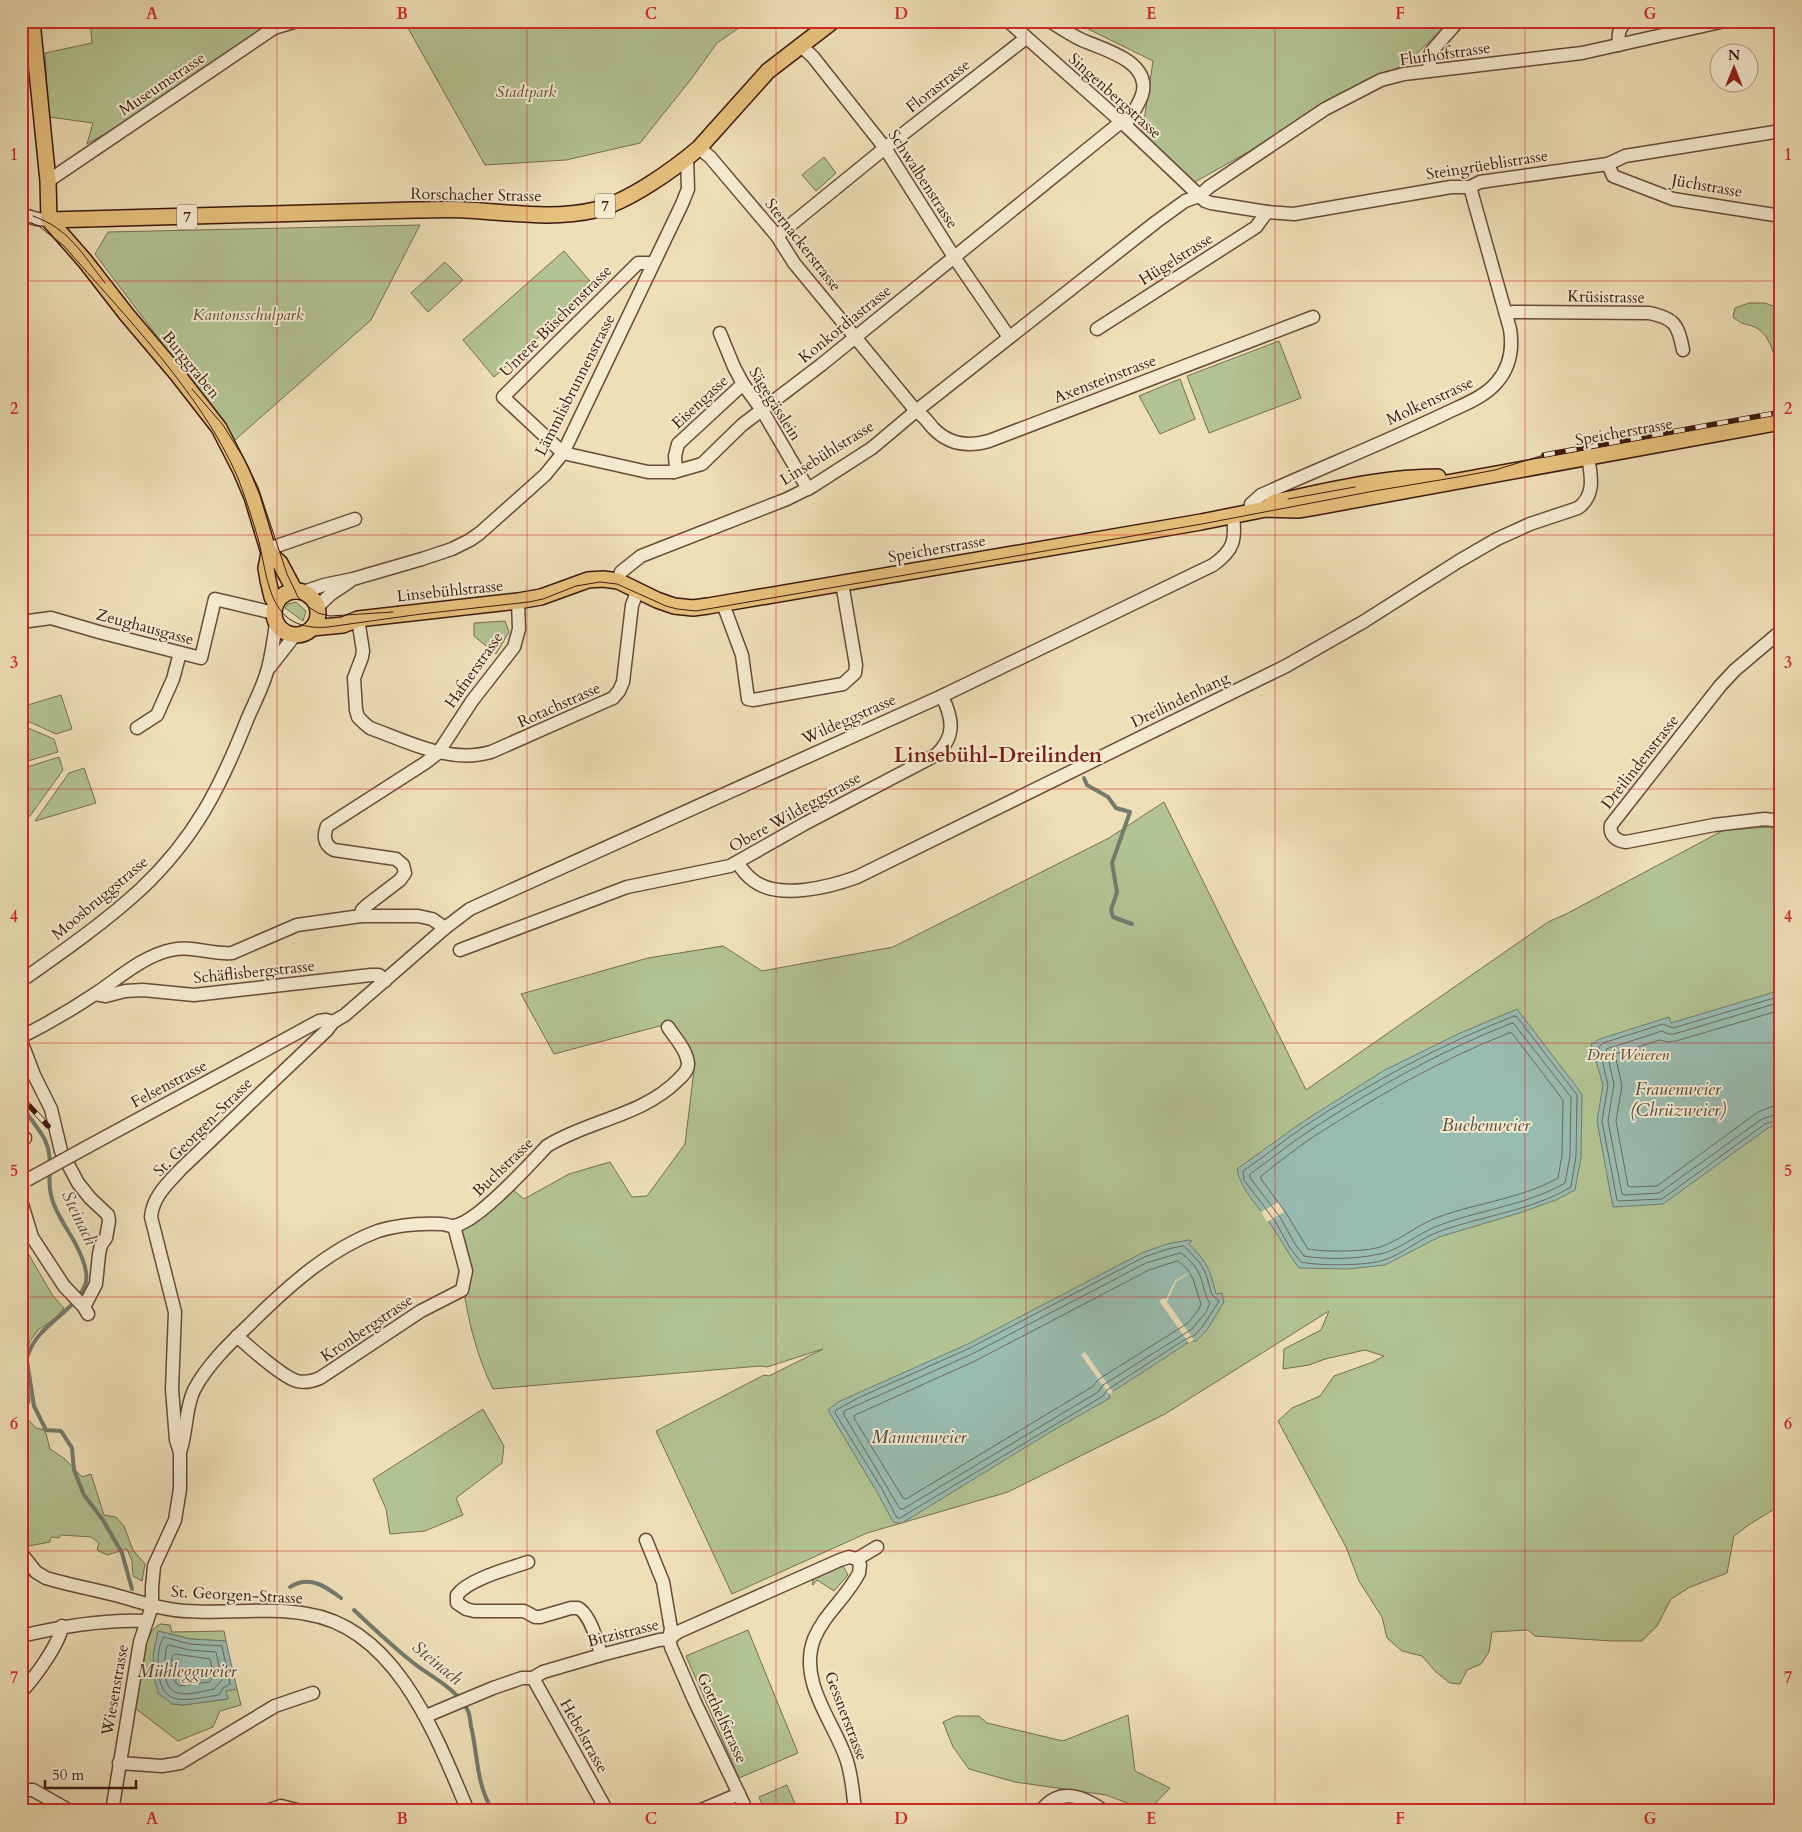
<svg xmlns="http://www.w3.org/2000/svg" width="1802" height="1832" viewBox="0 0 1802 1832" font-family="Cardo,serif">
<rect width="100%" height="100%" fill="#eedfb7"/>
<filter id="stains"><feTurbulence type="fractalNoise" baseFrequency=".004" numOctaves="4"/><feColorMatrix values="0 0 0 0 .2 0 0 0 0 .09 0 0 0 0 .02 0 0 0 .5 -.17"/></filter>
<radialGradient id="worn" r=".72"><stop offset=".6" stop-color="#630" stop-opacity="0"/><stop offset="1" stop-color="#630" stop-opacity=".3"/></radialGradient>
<g fill="#b3c393" stroke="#776e50">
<path d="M90 21H275L124 123 87 144 93 123 49 117 45 53 92 43Z"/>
<path d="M404 21H749L717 43 692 78 640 143 566 160 485 165Z"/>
<path d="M1072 21H1450L1409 61 1195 182 1142 134 1153 61Z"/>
<path d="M824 157 836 173 816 191 802 175Z"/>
<path d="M420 225 371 320 235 440 95 254 108 232Z"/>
<path d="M564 251 595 287 494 377 463 340Z"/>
<path d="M445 262 463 280 428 312 411 293Z"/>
<path d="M1749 303H1765L1781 309V381C1776 364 1773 336 1755 327 1745 323 1744 326 1733 317L1735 308Z"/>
<path d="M1279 341 1301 398 1209 433 1187 376Z"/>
<path d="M1180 379 1195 419 1160 434 1139 396Z"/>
<path d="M296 602 306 611 303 621 285 608 288 604Z"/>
<path d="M505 621 509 632 496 654 474 636V623Z"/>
<path d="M61 695 72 729 56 734 21 718V707Z"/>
<path d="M21 725 54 739 58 752 21 763Z"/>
<path d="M59 757 63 770 30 816 21 819V769Z"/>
<path d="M84 768 96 803 35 821 69 773Z"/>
<path d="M1164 802 1306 1090 1548 922 1566 914 1724 830 1771 827 1781 833V1505L1750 1524 1734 1536 1727 1573 1690 1587 1671 1599 1657 1626 1642 1641H1612L1535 1636 1528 1630 1492 1632 1489 1652 1481 1664 1467 1670 1460 1684 1450 1683 1436 1672 1422 1656 1402 1651 1387 1638 1382 1617 1359 1581 1346 1547 1278 1421 1292 1408 1320 1396 1334 1376 1373 1362 1384 1356 1365 1350 1325 1359 1309 1365 1283 1369 1284 1349 1321 1330 1329 1311 1165 1414 1008 1492 867 1533 732 1594 656 1431 764 1375 769 1376 823 1349 767 1367 760 1366 493 1389C469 1341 462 1286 456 1233L508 1186 524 1199 569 1174 610 1162 632 1197 647 1196 685 1144 695 1062 671 1023 554 1054 521 994 648 958 723 946 762 971 893 947 1109 838Z"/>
<path d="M21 1229 25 1248 53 1296 64 1308 56 1318 38 1330 30 1341 24 1361 27 1372 30 1402 23 1414 36 1428 45 1430 50 1449 65 1459 82 1477 91 1474 104 1515 116 1517 124 1526 133 1550 145 1564 142 1581 133 1576 132 1561 127 1549 107 1555 97 1550 99 1543 91 1537 61 1535 59 1538 52 1537 50 1539V1542L29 1546 21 1533V1272L24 1265 21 1260Z"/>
<path d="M483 1409 504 1446 502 1463 456 1498 463 1515 425 1531 390 1534 386 1509 373 1479Z"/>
<path d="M843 1566 848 1575 834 1591 817 1580 813 1585 812 1584 814 1578Z"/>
<path d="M161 1624 170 1625 172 1632 224 1631 226 1641 190 1639 158 1631 172 1704 183 1705 227 1699 226 1691 237 1689 241 1705 220 1711 213 1727 178 1741 135 1708C138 1689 141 1629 161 1624Z"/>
<path d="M748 1630 798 1753 739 1778 686 1656Z"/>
<path d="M1128 1715 1135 1771 1170 1788 1148 1811 1106 1795 1015 1782 969 1769 953 1747 943 1722 956 1716H979L987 1723 1063 1741Z"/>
<path d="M787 1785 798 1811H765L759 1797Z"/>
</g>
<g fill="#99bcb1" stroke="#737b6f">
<path d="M1781 990V1123L1768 1128 1663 1204 1613 1207 1597 1121 1603 1085 1591 1044 1597 1042V1040L1669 1017 1671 1023Z"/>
<path d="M1517 1009 1582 1094 1581 1157 1575 1190 1556 1200 1519 1213 1439 1237 1385 1265 1348 1269 1299 1268C1288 1254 1281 1239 1271 1225 1259 1206 1241 1191 1237 1169L1301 1123 1383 1071 1458 1034Z"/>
<path d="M1189 1240 1192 1241 1189 1244C1207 1262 1210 1269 1216 1294L1222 1293 1224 1302 1207 1330 1195 1342 1194 1340 1186 1344 1109 1394 1110 1398 1052 1431 902 1523H895L892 1520 877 1492 829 1412V1409L838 1402 858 1393 968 1344 1142 1253 1167 1244Z"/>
<path d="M158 1631 190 1639 226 1641 237 1689 226 1691 228 1699 183 1705 172 1704 158 1693 154 1677 153 1655Z"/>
</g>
<g fill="#eedfb7">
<path d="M1279 1202 1284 1212 1267 1222 1261 1212Z"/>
<path d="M1205 1263 1176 1282 1167 1302 1194 1340 1189 1343 1159 1301 1164 1298 1166 1299 1175 1281Z"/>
<path d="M1085 1352 1113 1392 1110 1394H1109L1081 1355Z"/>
</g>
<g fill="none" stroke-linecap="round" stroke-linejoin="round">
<g stroke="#6a6a5f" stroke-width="1">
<path d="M1781 996 1673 1028 1663 1024 1603 1043 1599 1047 1608 1085 1602 1121 1617 1200 1619 1201 1662 1199 1765 1124 1781 1119"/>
<path d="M1781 1002 1674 1034H1668L1662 1031 1606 1049 1614 1084 1608 1121 1622 1194 1624 1195 1659 1193 1762 1119 1781 1113"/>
<path d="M1781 1010 1676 1041 1668 1042 1660 1040 1615 1054 1622 1086 1616 1121 1628 1186 1631 1187 1657 1186 1758 1112 1773 1106 1781 1105"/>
<path d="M1514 1016 1517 1017 1577 1095 1576 1156 1571 1187C1531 1211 1481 1216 1438 1232 1419 1239 1403 1254 1384 1260 1367 1266 1319 1266 1301 1262L1290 1248 1275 1221 1244 1180 1243 1171C1264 1157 1284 1140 1305 1126 1371 1082 1440 1045 1514 1016Z"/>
<path d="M1512 1023 1514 1024 1571 1097 1570 1156 1565 1183C1525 1206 1477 1210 1435 1227 1418 1234 1397 1251 1380 1254 1357 1259 1327 1260 1304 1256L1295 1244 1280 1217 1250 1178V1174C1270 1160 1289 1144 1309 1131 1373 1089 1440 1051 1512 1023Z"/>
<path d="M1509 1033H1512L1563 1100 1562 1155 1558 1178C1519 1200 1472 1203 1431 1220 1414 1228 1398 1241 1380 1247 1364 1252 1325 1252 1308 1249L1286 1213 1261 1179V1176C1278 1163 1295 1149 1313 1137 1375 1097 1440 1060 1509 1033Z"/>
<path d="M1184 1246 1200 1263 1206 1274 1212 1295 1219 1301 1203 1326 1195 1335 1184 1340 1107 1390 1103 1396 900 1518H897L882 1489 835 1413 836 1410 860 1397 970 1348 1144 1257 1168 1249Z"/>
<path d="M1181 1253C1189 1259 1196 1266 1200 1276 1204 1285 1204 1295 1210 1303L1206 1312 1192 1329 1103 1385 1098 1392 903 1509H900L844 1415V1411L972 1354 1146 1263Z"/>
<path d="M1178 1261 1188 1270 1193 1279 1201 1304 1199 1309 1188 1323 1099 1379 1092 1387 906 1499 903 1498 854 1418 855 1415 975 1361 1149 1270Z"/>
<path d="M164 1637 190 1644 222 1646 230 1684 223 1688 219 1695C185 1700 159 1710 158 1664 158 1655 159 1643 164 1637Z"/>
<path d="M169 1645 189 1650 216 1652 222 1680 214 1689C205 1691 186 1696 178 1693 160 1688 164 1660 167 1646Z"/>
<path d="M175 1654 210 1659 214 1677 209 1682 179 1686C170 1678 172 1668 172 1657Z"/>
</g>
<g stroke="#737b6f" stroke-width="4">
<path d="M1084 778 1087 785 1108 797 1116 808 1130 812 1112 863 1117 892 1111 910 1113 917 1132 924"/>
<path d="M21 1109 26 1112C32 1121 40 1130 45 1140 53 1156 48 1173 50 1189 52 1208 65 1225 74 1241 80 1252 90 1273 85 1285 73 1314 38 1324 28 1355"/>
<path d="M27 1361 34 1406 46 1430 61 1431 72 1448 74 1470 84 1495 103 1520 122 1553 132 1589"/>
<path d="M290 1587C310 1575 325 1586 341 1598"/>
<path d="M354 1610C372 1627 391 1645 411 1661 430 1677 456 1687 468 1711 470 1715 470 1721 471 1726 478 1755 476 1785 493 1811"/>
</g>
<defs>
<g id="minor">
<path d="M1008 21 1125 125 1205 201 1211 203 1267 212 1294 214 1451 187H1470L1480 182 1608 164 1625 156 1781 131"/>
<path d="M1049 21C1060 27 1071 35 1082 40 1102 49 1148 60 1143 91 1141 103 1131 115 1125 125"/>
<path d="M800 45 813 57 885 148 954 257 1009 337"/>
<path d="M1619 45C1618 34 1618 28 1627 21"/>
<path d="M1429 71 1431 52 1458 21"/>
<path d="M699 148 710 157 777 236 794 263 916 411C923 415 928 422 933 428 949 445 968 447 989 441L1313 317"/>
<path d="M1608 164 1613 176 1673 199 1781 216"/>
<path d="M48 181 274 28 297 21"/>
<path d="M21 214 37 219 49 220"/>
<path d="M777 236 885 148 1026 38"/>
<path d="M653 263H638L503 397 563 453 648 472H674L702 464 742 425 821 365 1121 122"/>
<path d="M1506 314 1513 312 1649 313C1675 318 1678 325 1683 350"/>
<path d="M1097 329 1256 227 1267 212"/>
<path d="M720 333 734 367 743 384 762 410 808 489"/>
<path d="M674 472 676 468 675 456 678 444 743 384"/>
<path d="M1250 512 1251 504 1261 495C1321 468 1383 443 1442 415 1460 406 1484 398 1497 382 1510 367 1513 348 1510 329L1470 187"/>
<path d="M268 549 355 519"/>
<path d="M618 581 621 572 641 556 787 499 813 486 872 448 916 411 1156 222 1185 201 1199 196 1209 187 1325 109 1381 80 1404 74 1582 53 1725 21"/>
<path d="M303 592 324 585 353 579 422 559 452 549 470 540 480 533 545 475 563 453 682 204 688 189 687 158"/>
<path d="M723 604 742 655 748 699 753 700 843 684 855 673 856 665 842 583"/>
<path d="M317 607 331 594 349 582"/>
<path d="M358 619 363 651 362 657 354 678 356 710 358 717 364 723 370 728C409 742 449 764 491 752L613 698 619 691 623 682 632 605 638 590"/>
<path d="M21 622 51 618 99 632 201 658 215 599 274 613"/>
<path d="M1781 631 1735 670 1720 686 1611 825C1609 835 1616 841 1626 842L1714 825 1765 819 1781 821"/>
<path d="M270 667 295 635"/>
<path d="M137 728 157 715 173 679 180 653"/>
<path d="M738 863C742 870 747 876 754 881 779 900 830 887 857 877L1286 666 1363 622 1459 561 1497 539 1530 524 1578 508C1596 495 1591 475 1588 457"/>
<path d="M361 916 362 910 366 906 400 880 405 873 403 865 396 859 334 850C324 845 323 836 327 826L425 763 438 753 472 701 514 647 519 629 518 601"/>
<path d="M460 950 627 887 730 866 806 823 936 755C956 736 953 719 942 696"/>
<path d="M21 981C62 952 104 923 141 889 195 838 220 788 247 720 254 703 264 685 268 668 272 653 274 638 276 623"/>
<path d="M95 994 106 996 125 991 143 990 194 995 371 975H379L385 981"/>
<path d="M21 1037C47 1024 71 1010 95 994 119 978 143 956 171 950 192 945 212 955 232 953L297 925 361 916H418L432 919 445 928"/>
<path d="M21 1041 34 1075 51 1109 61 1151 78 1183 90 1198 108 1215 109 1221 106 1238 101 1245 99 1254 96 1284 84 1307 88 1314"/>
<path d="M21 1137 25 1138"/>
<path d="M87 1147 319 1021 326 1020 333 1022"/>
<path d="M21 1201 32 1237 64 1286 84 1307"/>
<path d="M237 1336C249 1347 283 1377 297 1381 305 1383 313 1381 320 1378L421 1311 462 1290 466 1271 454 1226"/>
<path d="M181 1449C187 1430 185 1409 194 1390 207 1365 230 1343 250 1324 286 1288 329 1249 378 1231 397 1225 422 1223 442 1224 445 1224 449 1226 453 1226 476 1224 530 1164 547 1146 589 1120 642 1116 678 1080 682 1076 688 1071 688 1064 687 1050 675 1038 668 1027"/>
<path d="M646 1540 663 1582 671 1629 669 1639 671 1647 694 1700 747 1811"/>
<path d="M21 1553 36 1572 46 1578C69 1585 92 1589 115 1595 138 1601 162 1610 186 1611 226 1614 267 1607 307 1614 397 1628 437 1738 468 1811"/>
<path d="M528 1562C508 1569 469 1579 457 1595V1603L466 1609 474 1611H524L535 1617H540L571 1608H578C590 1614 598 1643 601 1655"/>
<path d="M21 1636C63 1626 104 1619 147 1621"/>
<path d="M533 1678 607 1811"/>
<path d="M21 1692C34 1679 60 1643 62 1626"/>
<path d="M426 1716 493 1688 522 1678H533L543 1672 601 1655 659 1640 669 1639 678 1632 840 1560 849 1557 857 1559 877 1547"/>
<path d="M119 1763 162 1766 180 1763 275 1706 313 1693"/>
<path d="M21 1790H33L70 1811"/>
<path d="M112 1811 140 1642 152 1606V1587L154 1566 175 1520 180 1489V1452L176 1440 172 1389 175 1312 151 1217C153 1196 168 1183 182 1168L327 1030 333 1022 345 1015 445 928 470 909 942 696 1213 565C1234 550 1236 540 1233 515"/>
<path d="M266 1811 281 1806 301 1811"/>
<path d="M699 1811 739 1794"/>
<path d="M855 1811C853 1793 852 1775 846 1758 833 1721 798 1681 814 1639 824 1614 847 1597 859 1573L860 1565 857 1559"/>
<path d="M1041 1811C1059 1787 1083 1796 1104 1811"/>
</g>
<g id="major">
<path d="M32 21 48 181 49 220"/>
<path d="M49 220 415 210C432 210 448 209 465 210 508 212 552 220 595 210 628 202 673 170 699 148L768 71 833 21"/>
<path d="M49 220 85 261 127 315 177 374 219 428 241 471 252 497 269 553 266 568 268 580 272 597 276 604"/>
<path d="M1267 508 1275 502C1328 491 1383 477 1438 477"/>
<path d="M269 553 280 563 295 591"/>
<circle cx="296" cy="613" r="22"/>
<path d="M312 628 343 625 358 619 518 601 541 597 588 580 603 579 618 581 657 600 674 606 693 608 708 606 1201 522 1266 509 1298 510 1316 507 1781 422"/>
</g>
</defs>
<use href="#minor" stroke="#684a38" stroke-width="15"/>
<use href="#major" stroke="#3b190d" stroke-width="18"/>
<use href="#minor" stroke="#f4ead0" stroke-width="12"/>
<use href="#major" stroke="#e7c07c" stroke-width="15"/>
<g stroke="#3b190d" stroke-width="1">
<path d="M33 216C70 229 82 254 105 283"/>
<path d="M21 219 39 226 64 246C124 315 202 394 238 478 246 499 253 521 259 542 269 585 270 632 328 627L421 614 529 602 543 599 576 586 600 582 617 584 666 606 677 609 696 611 1202 524 1374 491 1458 477 1495 470 1544 455"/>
<path d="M192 389 223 425 243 457 258 487 287 574 298 597 310 608 318 613 330 616 393 612"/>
<path d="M1288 499 1355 487"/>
</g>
<defs>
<g id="rail">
<path d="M1544 455 1781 412"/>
<path d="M21 1097 48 1126"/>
</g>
</defs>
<use href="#rail" stroke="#3b190d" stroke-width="5.5"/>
<use href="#rail" stroke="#f4ead0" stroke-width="4" stroke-dasharray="11" stroke-linecap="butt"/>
<defs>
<path id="minor-bridge" d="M27 1180 87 1147"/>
</defs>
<use href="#minor-bridge" stroke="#684a38" stroke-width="15" stroke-linecap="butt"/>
<use href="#minor-bridge" stroke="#f4ead0" stroke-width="12"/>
</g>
<path fill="none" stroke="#d62828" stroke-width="1" stroke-opacity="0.55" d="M277 21V1811M527 21V1811M776 21V1811M1026 21V1811M1275 21V1811M1525 21V1811M21 281H1781M21 535H1781M21 789H1781M21 1043H1781M21 1297H1781M21 1551H1781"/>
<g text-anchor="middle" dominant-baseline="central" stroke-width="4" stroke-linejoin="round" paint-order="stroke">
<g fill="#f4ead0" stroke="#725848" stroke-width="1">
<rect x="595" y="193.5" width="20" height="25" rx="4"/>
<rect x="177" y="204.5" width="20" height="25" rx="4"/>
</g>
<g font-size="15" font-weight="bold" fill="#3b190d">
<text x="605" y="206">7</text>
<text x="187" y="217">7</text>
</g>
<g font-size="16" fill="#3b190d" stroke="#f4ead0">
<text transform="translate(1445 54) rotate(-8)">Flurhofstrasse</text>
<text transform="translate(162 84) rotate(-34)">Museumstrasse</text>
<text transform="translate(938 86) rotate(-38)">Florastrasse</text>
<text transform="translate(1115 96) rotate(42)">Singenbergstrasse</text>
<text transform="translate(1487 165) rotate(-9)">Steingrüeblistrasse</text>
<text transform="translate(923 179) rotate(57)">Schwalbenstrasse</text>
<text transform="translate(1707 186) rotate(10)">Jüchstrasse</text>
<text transform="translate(476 195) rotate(1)">Rorschacher Strasse</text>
<text transform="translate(803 245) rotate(52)">Sternackerstrasse</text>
<text transform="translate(1176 259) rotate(-32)">Hügelstrasse</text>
<text transform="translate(1606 297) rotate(1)">Krüsistrasse</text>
<text transform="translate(556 321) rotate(-45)">Untere Büschenstrasse</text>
<text transform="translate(845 324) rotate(-39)">Konkordiastrasse</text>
<text transform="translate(191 365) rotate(51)">Burggraben</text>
<text transform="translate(1105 379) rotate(-21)">Axensteinstrasse</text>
<text transform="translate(575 385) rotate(-63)">Lämmlisbrunnenstrasse</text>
<text transform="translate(1430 401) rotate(-25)">Molkenstrasse</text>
<text transform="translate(700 402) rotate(-43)">Eisengasse</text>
<text transform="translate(775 404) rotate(58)">Sägegässlein</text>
<text transform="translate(1624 432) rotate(-10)">Speicherstrasse</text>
<text transform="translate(827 453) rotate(-32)">Linsebühlstrasse</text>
<text transform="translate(937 549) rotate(-10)">Speicherstrasse</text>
<text transform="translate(450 591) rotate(-6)">Linsebühlstrasse</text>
<text transform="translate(145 627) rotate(15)">Zeughausgasse</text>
<text transform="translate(474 670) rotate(-55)">Hafnerstrasse</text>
<text transform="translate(1180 700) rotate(-26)">Dreilindenhang</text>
<text transform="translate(559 705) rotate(-24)">Rotachstrasse</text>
<text transform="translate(849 719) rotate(-24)">Wildeggstrasse</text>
<text transform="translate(1640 762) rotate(-52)">Dreilindenstrasse</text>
<text transform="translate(795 812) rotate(-29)">Obere Wildeggstrasse</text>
<text transform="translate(100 898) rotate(-40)">Moosbruggstrasse</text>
<text transform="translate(254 972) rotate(-6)">Schäflisbergstrasse</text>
<text transform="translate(169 1084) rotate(-28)">Felsenstrasse</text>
<text transform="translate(203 1127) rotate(-45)">St. Georgen-Strasse</text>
<text transform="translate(503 1167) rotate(-44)">Buchstrasse</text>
<text transform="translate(367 1328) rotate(-34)">Kronbergstrasse</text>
<text transform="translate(237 1595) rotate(3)">St. Georgen-Strasse</text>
<text transform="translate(623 1633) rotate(-14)">Bitzistrasse</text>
<text transform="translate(115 1690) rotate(-80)">Wiesenstrasse</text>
<text transform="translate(846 1716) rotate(69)">Gessnerstrasse</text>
<text transform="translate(722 1718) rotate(65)">Gotthelfstrasse</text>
<text transform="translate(584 1736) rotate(61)">Hebelstrasse</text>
</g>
<g font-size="16" font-style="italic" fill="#5f4c35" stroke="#f4ead0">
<text x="526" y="92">Stadtpark</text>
<text x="248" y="315">Kantonsschulpark</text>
<text x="1628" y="1055">Drei Weieren</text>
</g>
<g font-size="18" font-style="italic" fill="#574a3e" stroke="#f4ead0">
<text x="1678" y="1089">Frauenweier<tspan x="1678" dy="21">(Chrüzweier)</tspan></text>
<text x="1486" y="1125">Buebenweier</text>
<text transform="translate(79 1218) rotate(64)">Steinach</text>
<text x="919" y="1437">Mannenweier</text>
<text transform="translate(437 1663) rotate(39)">Steinach</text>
<text x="187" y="1671">Mühleggweier</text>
</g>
<g font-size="21" font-weight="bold" fill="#7a1f14" stroke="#f4ead0">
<text x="998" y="755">Linsebühl-Dreilinden</text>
</g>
</g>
<rect width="1802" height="1832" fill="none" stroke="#eedfb7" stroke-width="55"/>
<g transform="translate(1734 68)"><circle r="24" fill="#f4ead0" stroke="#aa9682"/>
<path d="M0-4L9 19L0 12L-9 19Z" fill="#8f2418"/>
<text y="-8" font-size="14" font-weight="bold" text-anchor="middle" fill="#3b190d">N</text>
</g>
<path d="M45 1780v8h91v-8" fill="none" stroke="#3b190d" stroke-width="2.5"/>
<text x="52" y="1780" font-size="15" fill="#3b190d" stroke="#f4ead0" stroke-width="4" paint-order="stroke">50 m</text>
<rect x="28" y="28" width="1746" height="1776" fill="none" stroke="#d62828" stroke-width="2"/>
<g font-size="16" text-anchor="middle" font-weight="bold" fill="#d62828">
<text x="152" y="19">A</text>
<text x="402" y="19">B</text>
<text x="651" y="19">C</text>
<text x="901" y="19">D</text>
<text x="1151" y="19">E</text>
<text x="1400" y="19">F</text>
<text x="1650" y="19">G</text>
<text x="14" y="160">1</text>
<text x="1788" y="160">1</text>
<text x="14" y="414">2</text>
<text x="1788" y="414">2</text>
<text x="14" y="668">3</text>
<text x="1788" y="668">3</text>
<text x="14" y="922">4</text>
<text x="1788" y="922">4</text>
<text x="14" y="1176">5</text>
<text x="1788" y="1176">5</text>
<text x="14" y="1429">6</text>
<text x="1788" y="1429">6</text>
<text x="14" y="1683">7</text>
<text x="1788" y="1683">7</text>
<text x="152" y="1824">A</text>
<text x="402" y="1824">B</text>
<text x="651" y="1824">C</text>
<text x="901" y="1824">D</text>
<text x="1151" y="1824">E</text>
<text x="1400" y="1824">F</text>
<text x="1650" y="1824">G</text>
</g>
<rect width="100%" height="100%" filter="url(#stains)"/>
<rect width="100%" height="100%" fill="url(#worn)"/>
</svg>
